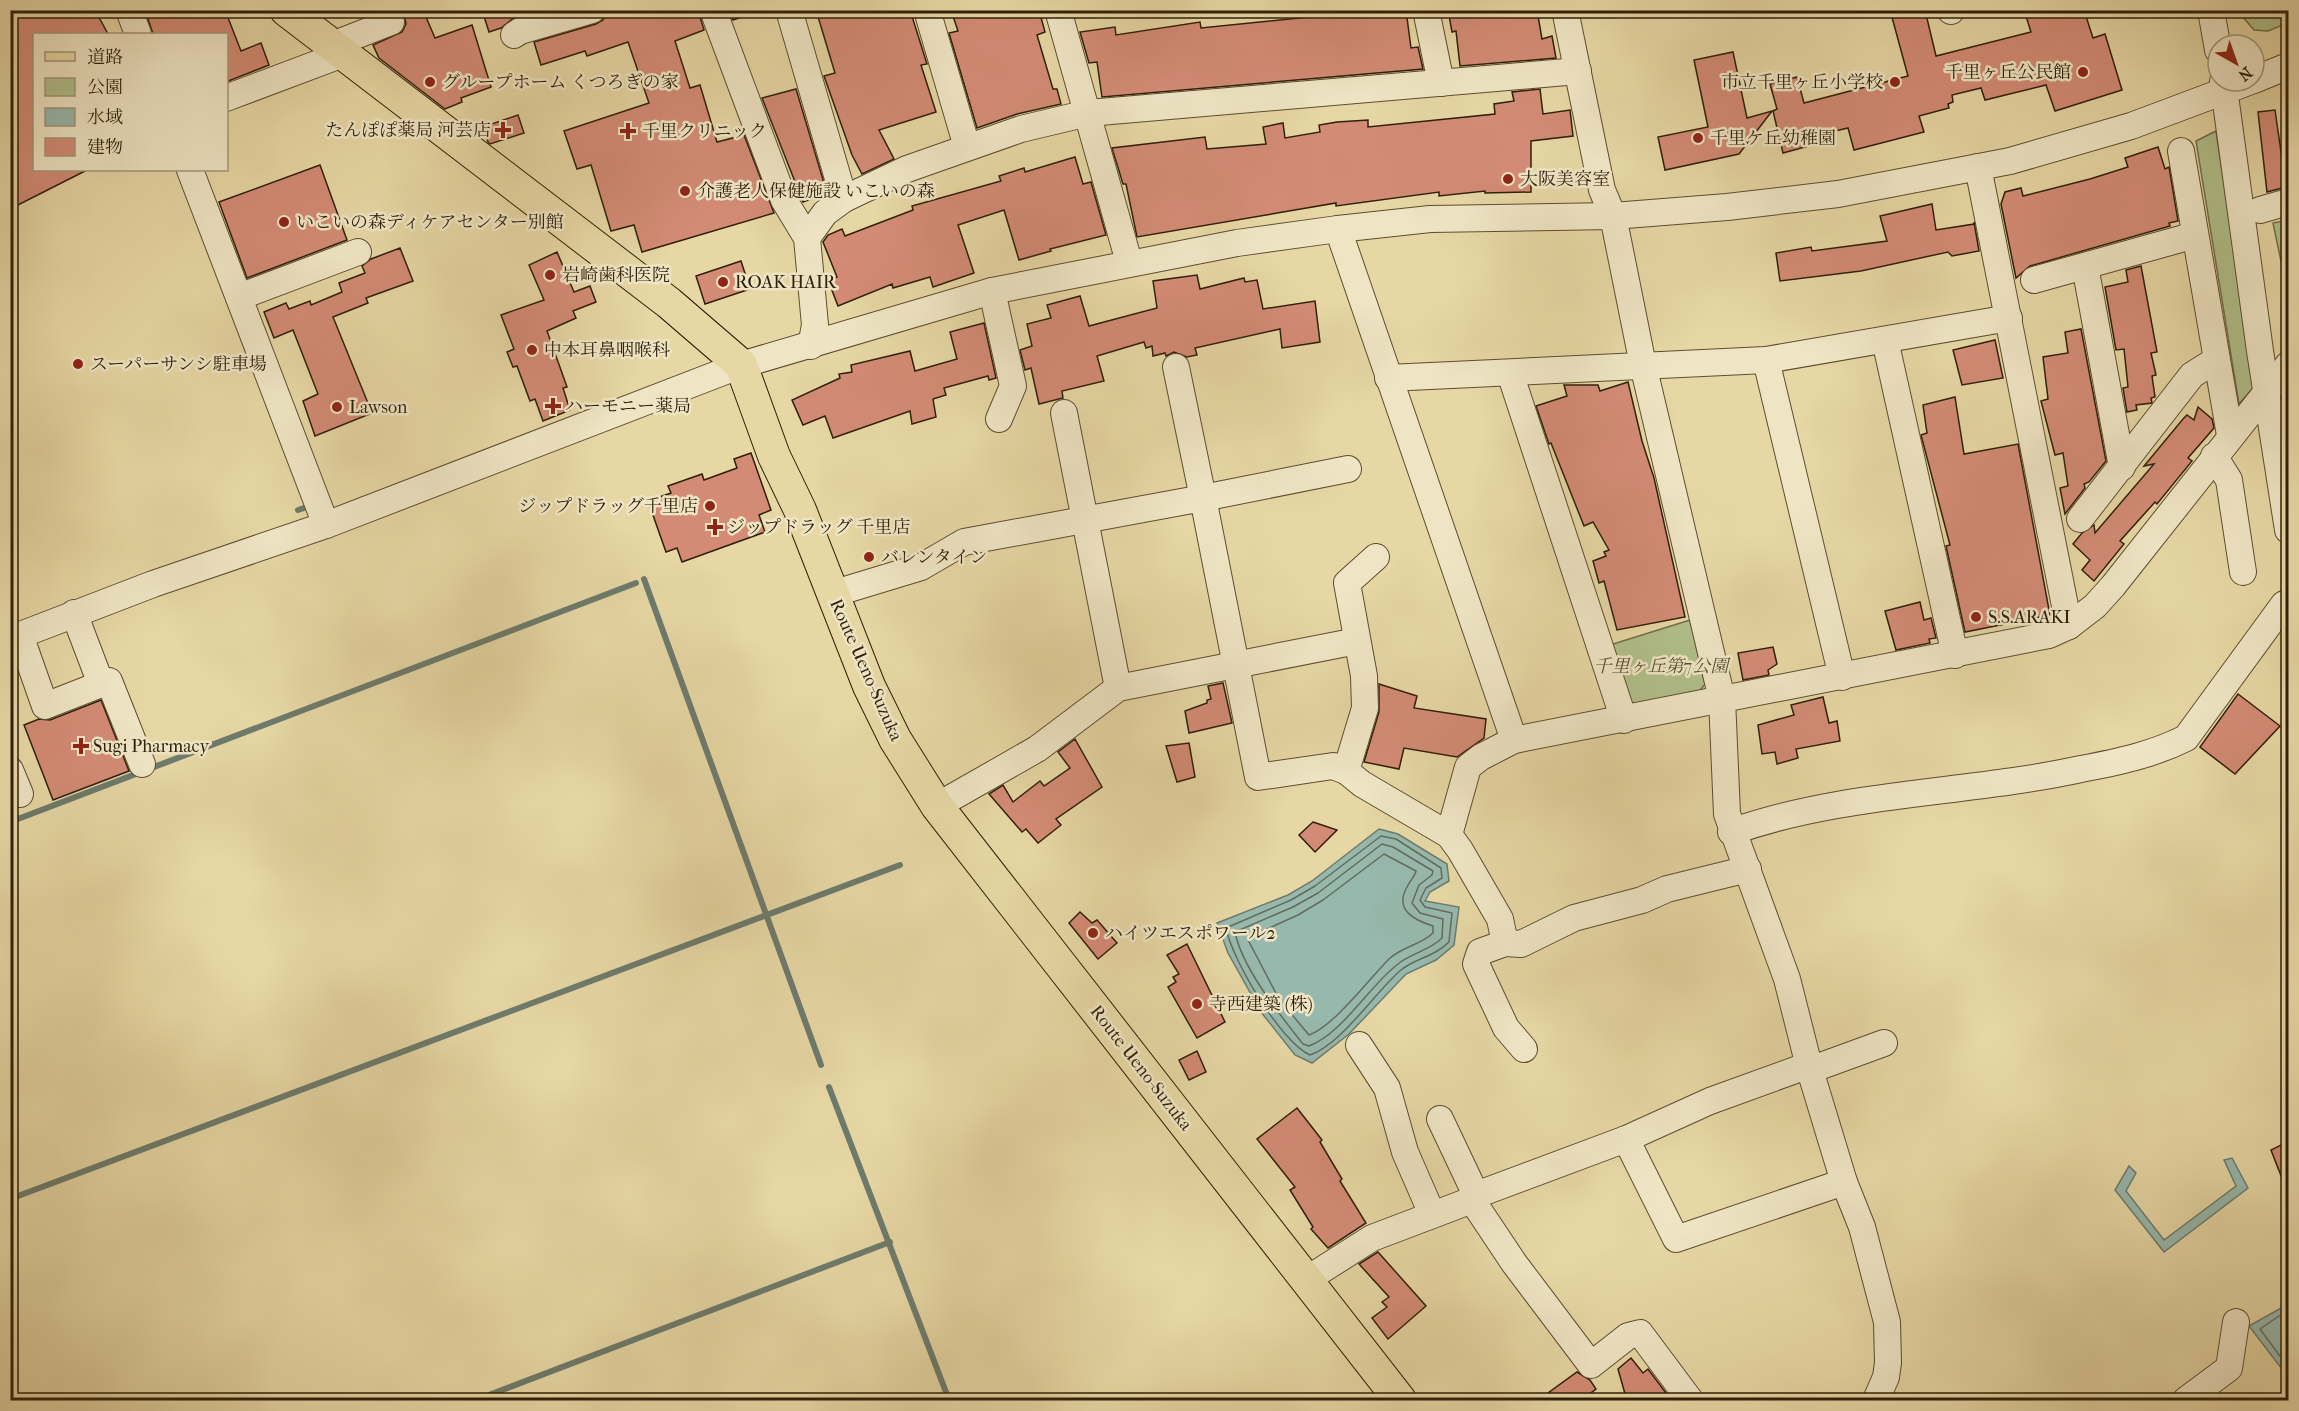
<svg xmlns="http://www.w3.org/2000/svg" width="2299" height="1411" viewBox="0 0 2299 1411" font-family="'IM FELL French Canon','Noto Serif JP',serif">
<rect width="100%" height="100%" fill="#e6d7a4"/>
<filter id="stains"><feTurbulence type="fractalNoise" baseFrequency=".00333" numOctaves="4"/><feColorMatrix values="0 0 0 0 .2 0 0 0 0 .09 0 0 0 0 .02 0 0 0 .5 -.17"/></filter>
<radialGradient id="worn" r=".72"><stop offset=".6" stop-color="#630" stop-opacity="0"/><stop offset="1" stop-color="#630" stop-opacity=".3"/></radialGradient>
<g fill="#b0bf8a" stroke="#706f4a" stroke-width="1.5">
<path d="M2259 11H2288V23L2268 31 2254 30 2243 17Z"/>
<path d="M2216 131 2254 382 2253 388 2239 404 2196 141Z"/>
<path d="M2288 220V264L2282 266 2273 223Z"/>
<path d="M1690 620 1705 684 1696 696 1636 708 1626 699 1610 645Z"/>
</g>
<g fill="#97b8ad" stroke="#6d7b6c" stroke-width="1.5">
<path d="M1379 829 1398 834 1447 864 1449 881 1430 892 1425 901 1459 907 1454 945 1436 960 1406 974 1349 1034 1312 1063 1295 1055 1261 1012 1228 953 1217 923 1288 895 1312 881Z"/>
<path d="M2232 1158 2248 1188 2164 1252 2115 1190 2129 1166 2136 1173 2126 1191 2164 1240 2236 1186 2224 1160Z"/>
<path d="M2281 1308H2288V1377L2249 1326Z"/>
</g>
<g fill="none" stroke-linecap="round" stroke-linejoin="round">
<g stroke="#636c5c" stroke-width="1.5">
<path d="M1381 836 1396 839 1441 868 1442 878 1426 888 1420 900 1425 907 1452 913 1449 942C1434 957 1416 958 1401 970 1375 992 1342 1044 1310 1055 1281 1042 1232 960 1226 928L1291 900 1315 886Z"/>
<path d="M1382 844 1393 847 1433 871 1432 875 1419 885 1412 903 1420 913 1443 919 1442 938C1429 951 1411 953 1398 964 1370 985 1342 1034 1309 1046L1303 1044C1280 1015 1242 968 1235 932L1293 907 1318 893Z"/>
<path d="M1384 854 1416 871C1415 876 1410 881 1407 887 1394 910 1414 920 1433 926V933C1421 945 1401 947 1389 959 1370 978 1333 1027 1309 1035L1279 999 1247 938 1298 915 1323 900Z"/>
<path d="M2288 1314H2282L2260 1329 2288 1367"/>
</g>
<g stroke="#6d7b6c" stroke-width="6">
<path d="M298 510 310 506"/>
<path d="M644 579 821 1065"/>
<path d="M10 822 636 583"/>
<path d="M829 1087 949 1400"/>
<path d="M10 1199 900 865"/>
<path d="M476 1400 890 1242"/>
</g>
</g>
<g fill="#d38b75" stroke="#2f1f0a" stroke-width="1.5">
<path d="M10 10H95L108 34H34V170H87L10 209Z"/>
<path d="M145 10H225L241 51 261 43 269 65 226 82V34H153Z"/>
<path d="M403 10H423L435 38 472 25 491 87 461 98 462 102 445 109 379 58 373 45 402 32 406 24Z"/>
<path d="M482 10H537L515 17 501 28 489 32Z"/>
<path d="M607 10H613L614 17 635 10H698L704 30 675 41 690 88 700 85 717 142 744 135 774 213 642 252 634 225 611 231 591 165 577 169 564 131 649 103 628 42 587 56 585 51 541 65 534 42 596 24 603 20Z"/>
<path d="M729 10H752L753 13 733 20Z"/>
<path d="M816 10H910L927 64 921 65 936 112 879 130 894 159 862 174 852 155 824 76 835 73Z"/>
<path d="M951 10H1039L1045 32 1037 35 1053 89H1057L1061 104 1017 114 977 128 949 33 958 31Z"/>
<path d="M1379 10H1406L1411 48 1418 47 1423 69 1102 97 1097 62 1089 63 1080 32 1115 27 1116 35 1200 22 1201 28Z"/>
<path d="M1448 10H1537L1542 39 1552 36 1556 58 1460 66 1456 31 1452 32Z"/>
<path d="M1890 10H1925L1936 56 2031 32 2024 10H2084L2093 38 2105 34 2122 90 2055 111 2046 85 1985 100 1981 88 1952 95 1953 102 1948 104 1949 108 1919 116 1924 132 1854 150 1848 128 1814 136 1816 144 1783 153 1773 111 1777 109 1770 84 1797 77 1804 103 1908 76Z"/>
<path d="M1733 52 1747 118 1772 111 1739 154 1665 170 1658 137 1708 127 1694 60Z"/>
<path d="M796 89 827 193 803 202 762 98Z"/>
<path d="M1540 89 1543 114 1570 110 1573 136 1531 141V192L1485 193V191L1439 196V192L1336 206V203L1137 237 1126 184H1123L1112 148 1205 137 1207 149 1266 144 1263 127 1283 123 1285 138 1320 132 1319 125 1337 122 1368 120V127L1495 114 1494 104 1514 101 1512 92Z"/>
<path d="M2275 110 2286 187 2267 192 2258 112Z"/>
<path d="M518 115 524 133 490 144 488 142 483 127Z"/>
<path d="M2158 147 2165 169 2169 167 2178 221 2169 223 2170 226 2030 266 2016 278 2001 204 2005 192 2021 188 2023 196 2090 179 2128 167 2125 158Z"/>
<path d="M1075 157 1083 184 1091 182 1106 235 1050 249 1051 251 1019 260 1004 210 958 225 974 273 933 287 930 277 893 288 892 284 838 306 828 280 837 277 823 242 828 235 842 229 845 236 913 210 912 206 1001 181 999 176 1024 168 1025 172Z"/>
<path d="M320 165 347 240 247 278 219 202Z"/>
<path d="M1932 204 1936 230 1974 224V222L1979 251 1952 256 1948 252 1861 271 1780 281 1776 253 1811 247 1812 251 1887 241 1880 216Z"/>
<path d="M400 248 413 281 366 298 368 303 333 317 372 413 315 436 303 401 318 394 293 330 274 338 264 312 286 303 289 309 310 301 311 305 342 292 339 283 365 273 362 266 371 259Z"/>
<path d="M557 252 574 292 590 286 596 302 573 311 576 318 547 331 567 387 563 388 570 410 543 421 535 399 530 401 517 366 513 367 507 352 514 349 501 315 544 300 529 265Z"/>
<path d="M741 261 750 289 705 304 696 276Z"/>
<path d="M2141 266 2157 352 2151 353 2156 375 2152 376 2155 397 2151 398 2152 403 2136 405 2137 410 2127 412 2123 388 2128 387 2124 349 2116 350 2105 287 2128 282 2126 270Z"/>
<path d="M1197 275 1200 289 1244 278 1245 282 1257 280 1263 309 1315 301 1320 342 1282 348 1280 329 1195 348 1197 355 1187 357 1174 352 1166 356 1165 353 1153 356 1152 346 1146 348 1144 342 1097 356 1104 381 1062 391 1063 398 1039 404 1031 368 1025 370 1020 350 1032 346 1027 324 1051 318 1047 305 1080 296 1089 326 1157 308 1153 281Z"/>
<path d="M984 323 996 378 989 380 988 376 944 388 946 395 933 399 936 417 912 424 910 411 833 438 825 416 803 425 792 400 840 378 839 374 852 372 851 365 910 351 915 371 957 359 950 332Z"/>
<path d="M2081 329 2106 461 2089 482 2084 484 2085 488 2065 514 2060 488 2068 486 2063 453 2055 455 2041 401 2048 399 2043 357 2068 353 2065 332Z"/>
<path d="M1995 340 2003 378 1962 385 1953 350Z"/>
<path d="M1628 382 1642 441 1654 478 1685 617 1617 630 1604 581 1599 583 1593 561 1606 556 1604 552 1609 550 1593 522 1584 526 1551 443 1549 444 1536 406 1567 396 1564 385H1598L1600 391Z"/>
<path d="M1955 397 1964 454 2018 444 2050 615 1965 632 1946 546 1950 545 1921 435 1927 433 1923 405Z"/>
<path d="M2198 407 2212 419 2214 428 2188 458 2192 461 2157 504 2155 502 2120 541 2124 544 2094 581 2082 570 2090 560 2073 544 2082 533 2094 525 2095 533 2154 464 2144 466 2183 419 2187 415 2194 420Z"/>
<path d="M751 453 771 510 759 515 765 532 682 562 677 548 666 552 648 501 671 493 668 486 702 474 704 480 737 468 734 459Z"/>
<path d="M1920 602 1924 620 1931 618 1936 638 1929 639 1930 643 1896 650 1885 611Z"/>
<path d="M1773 647 1777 664 1768 670 1769 675 1743 680 1738 653Z"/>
<path d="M1223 683 1232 723 1189 733 1185 711 1207 703V700L1211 699 1208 686Z"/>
<path d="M1379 684 1417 696 1414 708 1486 719 1484 738 1457 757 1404 748 1399 769 1364 762 1379 712Z"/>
<path d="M2238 694 2280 726 2235 774 2200 747Z"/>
<path d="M1823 697 1829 723 1837 721 1840 741 1796 749 1798 758 1777 764 1775 752 1762 754 1758 725 1794 715 1791 705Z"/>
<path d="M101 700 129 771 53 800 24 725 39 719 50 720Z"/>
<path d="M1075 739 1102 787 1056 819 1061 825 1038 843 1026 829 1022 832 989 794 1003 785 1013 802 1040 781 1044 786 1070 768 1058 752Z"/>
<path d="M1189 743 1195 777 1177 782 1166 746Z"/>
<path d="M1313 822 1337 830 1315 852 1299 835Z"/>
<path d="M1080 912 1092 923 1097 920 1117 943 1098 959 1069 923Z"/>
<path d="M1187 944 1225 1022 1197 1038 1168 987 1176 982 1173 977 1179 974 1167 955Z"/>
<path d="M1197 1051 1206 1072 1189 1080 1179 1060Z"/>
<path d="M1297 1108 1322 1140 1320 1142 1342 1179 1340 1181 1366 1223 1328 1248 1311 1229 1313 1227 1290 1190 1295 1187 1257 1139Z"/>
<path d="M2289 1141V1191H2287L2271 1150Z"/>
<path d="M1378 1252 1426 1306 1388 1339 1372 1318 1387 1307 1382 1302 1389 1297 1359 1264Z"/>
<path d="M1631 1358 1643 1373 1648 1369 1672 1401H1627L1618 1369Z"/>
<path d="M1577 1372 1590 1380 1596 1389 1580 1401H1537Z"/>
</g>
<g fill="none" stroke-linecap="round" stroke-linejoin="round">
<defs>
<g id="minor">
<path d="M129 10 138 34"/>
<path d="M713 10 784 200 807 238 815 325 811 346"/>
<path d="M789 10 844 199"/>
<path d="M927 10 967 147"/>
<path d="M1058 10 1129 262"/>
<path d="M1426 10 1441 83"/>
<path d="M1565 10 1602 190 1613 216 1643 365 1722 699 1727 814 1787 979 1810 1070 1844 1182 1862 1227 1887 1322 1888 1363 1886 1377 1876 1400"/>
<path d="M1951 10V11"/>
<path d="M2211 10 2218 50"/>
<path d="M514 35 520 31 592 10"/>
<path d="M332 45 391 22 387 10"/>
<path d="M2254 80 2288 66"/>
<path d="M2223 81 2260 351 2288 530"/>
<path d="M226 98 343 54"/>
<path d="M2181 151 2230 435"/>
<path d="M1978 167 2069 626"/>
<path d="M190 170 326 525"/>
<path d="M2260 210 2288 202"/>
<path d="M1338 229 1514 740 2049 635 2069 626 2095 606 2113 586 2288 365"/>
<path d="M807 238 825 213 844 199 907 169 1021 129 1088 113 1578 71"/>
<path d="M2085 266 2122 467"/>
<path d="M2034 280 2195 235"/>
<path d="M992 291 1013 386 999 419"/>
<path d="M239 297 358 252"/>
<path d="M1885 340 1955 655"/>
<path d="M1766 360 1842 677"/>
<path d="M1176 367 1203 498 1348 469"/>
<path d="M1510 373 1624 720"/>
<path d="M1388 378 1766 360 2009 318"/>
<path d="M1064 413 1118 688"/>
<path d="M2214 456 2229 480 2243 572"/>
<path d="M2080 519 2192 375 2216 360"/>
<path d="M832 594 921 567 964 542 1203 498 1258 777 1333 766 1346 771 1362 784 1449 835 1460 850 1500 919 1505 943"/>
<path d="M74 613 101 684"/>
<path d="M20 635 45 706 109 681 142 764"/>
<path d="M10 639 153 584 326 525 741 365 992 291 1237 243 1338 229 1430 219 1613 216 1727 207 1838 194 2010 161 2131 126 2251 81"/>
<path d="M10 770 20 794"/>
<path d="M1346 771 1365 708 1364 676 1347 583 1376 557"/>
<path d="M937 806 1037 749 1118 688 1357 641"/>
<path d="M1731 832C1843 792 1966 794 2081 769 2118 762 2152 755 2186 738L2284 604 2288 603"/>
<path d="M1449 835 1468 767 1481 757 1514 740"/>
<path d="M1359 1045 1387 1088 1405 1152 1432 1214"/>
<path d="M1524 1049 1506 1028 1476 964 1480 952 1505 943 1521 944 1574 918 1642 900 1667 889 1748 869"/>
<path d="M1810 1070 1884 1043"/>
<path d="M1440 1119 1476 1195"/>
<path d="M1626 1139 1676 1239 1844 1182"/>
<path d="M1472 1200 1514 1263 1591 1365 1628 1336 1640 1333 1690 1400"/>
<path d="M1306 1280 1372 1238 1472 1200 1476 1195 1626 1139 1710 1101 1809 1065"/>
<path d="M2186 1400 2229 1368 2236 1322"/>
</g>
<path id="major" d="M286 10 669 303 741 365 774 456 800 510 869 686 895 739 937 806 1400 1400"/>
</defs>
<use href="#minor" stroke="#5d4d30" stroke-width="28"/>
<use href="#major" stroke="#2f1f0a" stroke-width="34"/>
<use href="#minor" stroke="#efe5c4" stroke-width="26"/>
<use href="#major" stroke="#e6d7a4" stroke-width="32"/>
</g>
<g fill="#8f2418" stroke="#efe5c4" stroke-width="2">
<circle cx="2083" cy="72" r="6"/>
<circle cx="430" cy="82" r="6"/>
<circle cx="1895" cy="82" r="6"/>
<path d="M500 121h6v6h6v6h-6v6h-6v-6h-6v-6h6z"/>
<path d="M625 122h6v6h6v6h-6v6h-6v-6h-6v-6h6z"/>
<circle cx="1698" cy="138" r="6"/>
<circle cx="1508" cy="179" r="6"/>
<circle cx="685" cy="191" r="6"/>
<circle cx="284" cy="222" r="6"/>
<circle cx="550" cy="275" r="6"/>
<circle cx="723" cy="282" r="6"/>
<circle cx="532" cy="350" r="6"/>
<circle cx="78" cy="364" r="6"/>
<path d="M550 397h6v6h6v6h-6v6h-6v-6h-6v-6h6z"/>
<circle cx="337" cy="407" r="6"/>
<circle cx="710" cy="506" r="6"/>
<path d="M712 518h6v6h6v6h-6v6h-6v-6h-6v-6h6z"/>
<circle cx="869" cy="557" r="6"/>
<circle cx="1976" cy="617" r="6"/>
<path d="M78 737h6v6h6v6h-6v6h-6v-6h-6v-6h6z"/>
<circle cx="1093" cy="933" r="6"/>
<circle cx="1197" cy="1004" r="6"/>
</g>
<g text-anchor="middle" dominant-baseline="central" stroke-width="5" stroke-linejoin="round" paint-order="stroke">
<g font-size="18" fill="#2f1f0a" stroke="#efe5c4" text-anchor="start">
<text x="2071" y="72" text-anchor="end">千里ヶ丘公民館</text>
<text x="442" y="82">グループホーム くつろぎの家</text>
<text x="1883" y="82" text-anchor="end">市立千里ヶ丘小学校</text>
<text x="491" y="130" text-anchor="end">たんぽぽ薬局 河芸店</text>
<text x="642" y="131">千里クリニック</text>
<text x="1710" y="138">千里ケ丘幼稚園</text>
<text x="1520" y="179">大阪美容室</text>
<text x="697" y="191">介護老人保健施設 いこいの森</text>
<text x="296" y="222">いこいの森ディケアセンター別館</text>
<text x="562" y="275">岩崎歯科医院</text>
<text x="735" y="282">ROAK HAIR</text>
<text x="544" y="350">中本耳鼻咽喉科</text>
<text x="90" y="364">スーパーサンシ駐車場</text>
<text x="565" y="406">ハーモニー薬局</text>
<text x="349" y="407">Lawson</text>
<text x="698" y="506" text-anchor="end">ジップドラッグ千里店</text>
<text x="727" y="527">ジップドラッグ 千里店</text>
<text x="881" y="557">バレンタイン</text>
<text x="1988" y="617">S.S.ARAKI</text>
<text x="93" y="746">Sugi Pharmacy</text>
<text x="1105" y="933">ハイツエスポワール2</text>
<text x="1209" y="1004">寺西建築 (株)</text>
</g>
<g font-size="18" font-style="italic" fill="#564f30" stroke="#efe5c4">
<text x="1661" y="666">千里ヶ丘第7公園</text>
</g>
<g font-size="18" fill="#2f1f0a" stroke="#efe5c4">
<text transform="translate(866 670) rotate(66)">Route Ueno-Suzuka</text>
<text transform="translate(1141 1068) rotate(52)">Route Ueno-Suzuka</text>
</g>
</g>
<rect width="2299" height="1411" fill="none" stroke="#e6d7a4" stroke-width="36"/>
<rect x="12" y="12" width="2275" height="1387" fill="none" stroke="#2f1f0a" stroke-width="3"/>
<rect x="18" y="18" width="2263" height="1375" fill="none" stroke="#2f1f0a" stroke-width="1.5"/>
<rect x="33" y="33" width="195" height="138" fill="#efe5c4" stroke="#a2967a" stroke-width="1.5"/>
<rect x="45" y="52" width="30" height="9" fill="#e6d7a4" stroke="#a2967a" stroke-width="1.5"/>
<text x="87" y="63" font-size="18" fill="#2f1f0a">道路</text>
<rect x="45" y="78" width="30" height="18" fill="#b0bf8a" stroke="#a2967a" stroke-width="1.5"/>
<text x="87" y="93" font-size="18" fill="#2f1f0a">公園</text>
<rect x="45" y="108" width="30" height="18" fill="#97b8ad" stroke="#a2967a" stroke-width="1.5"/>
<text x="87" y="123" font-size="18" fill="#2f1f0a">水域</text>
<rect x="45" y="138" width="30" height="18" fill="#d38b75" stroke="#a2967a" stroke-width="1.5"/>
<text x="87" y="153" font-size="18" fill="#2f1f0a">建物</text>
<g transform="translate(2236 63) rotate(140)"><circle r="28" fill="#efe5c4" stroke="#a2967a" stroke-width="1.5"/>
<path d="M0-4.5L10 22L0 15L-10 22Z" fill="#8f2418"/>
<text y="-9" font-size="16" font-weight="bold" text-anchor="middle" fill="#2f1f0a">N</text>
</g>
<rect width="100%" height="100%" filter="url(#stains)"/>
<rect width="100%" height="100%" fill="url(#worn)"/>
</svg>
